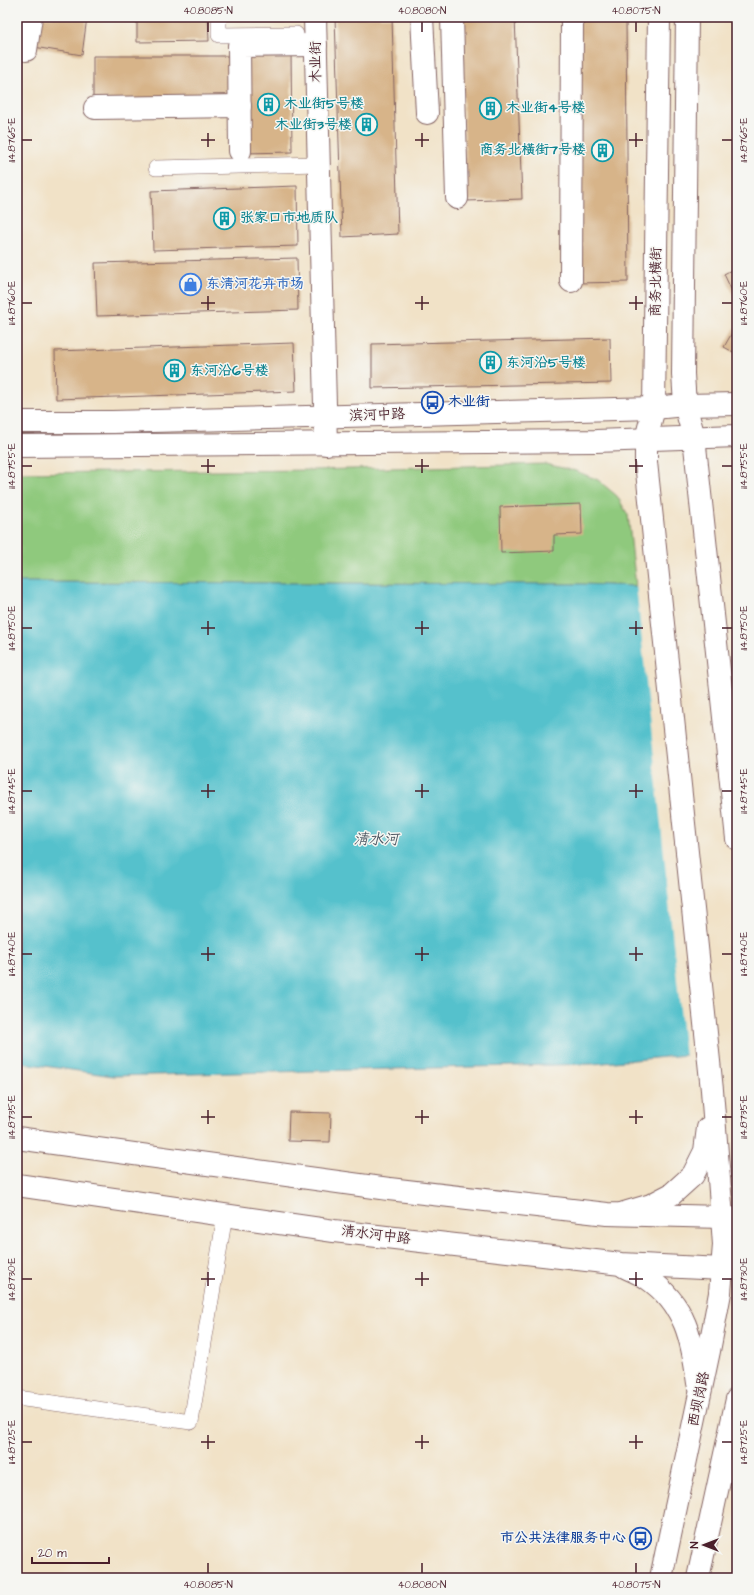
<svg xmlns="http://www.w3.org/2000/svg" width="754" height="1595" viewBox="0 0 754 1595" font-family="'Architects Daughter','LXGW WenKai TC',sans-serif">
<rect width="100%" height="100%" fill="#f6f6f2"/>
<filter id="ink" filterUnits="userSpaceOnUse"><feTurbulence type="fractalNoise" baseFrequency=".025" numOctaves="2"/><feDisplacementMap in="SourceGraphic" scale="8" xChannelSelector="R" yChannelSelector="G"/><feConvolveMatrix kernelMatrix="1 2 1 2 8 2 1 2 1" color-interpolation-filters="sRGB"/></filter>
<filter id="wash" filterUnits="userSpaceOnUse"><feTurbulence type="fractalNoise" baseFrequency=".012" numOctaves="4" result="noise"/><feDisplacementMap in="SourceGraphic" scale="16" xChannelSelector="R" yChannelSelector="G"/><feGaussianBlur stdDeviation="0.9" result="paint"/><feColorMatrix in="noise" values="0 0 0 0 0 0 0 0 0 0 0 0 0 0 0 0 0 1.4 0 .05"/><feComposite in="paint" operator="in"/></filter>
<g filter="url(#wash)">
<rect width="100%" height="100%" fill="#f1e2c7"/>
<path fill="#8fc97d" stroke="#6c7454" d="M545 464 576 471 598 480 617 496 628 515 636 586 581 584 17 582V473L312 470Z"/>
<path fill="#54c1cc" stroke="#4f707c" d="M17 582 581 584 737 590V1050L593 1064 113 1076 17 1062Z"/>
<path fill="#f1e2c7" d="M636 584 737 588V1052L685 1057Z"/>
<g id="blocks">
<g fill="#d7b489">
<path d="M38 17H87L82 55 34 47Z"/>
<path d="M208 17 209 41 137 42V18Z"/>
<rect x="226" y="17" width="57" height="3"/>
<path d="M335 17H392L398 234 342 237Z"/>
<path d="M460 17H515L522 199 467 201Z"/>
<path d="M576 17H626L628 282 578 283Z"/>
<path d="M291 52 292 152 245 153 243 53Z"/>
<path d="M93 56H230V102L93 103Z"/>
<path d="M297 186 298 246 153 250 151 191Z"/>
<path d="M297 258 298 310 97 316 95 263Z"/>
<path d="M737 267V302L724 274Z"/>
<path d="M737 324V354L724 347Z"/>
<path d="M610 338 611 383 372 388V344Z"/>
<path d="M294 343 296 391 56 399 55 351Z"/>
<path d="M581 504 582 534 554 535V551L501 553 500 507Z"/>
<path d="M289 1112 331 1113 330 1142 288 1141Z"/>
</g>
</g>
</g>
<g filter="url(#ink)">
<use href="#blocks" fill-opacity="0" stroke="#846362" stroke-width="1"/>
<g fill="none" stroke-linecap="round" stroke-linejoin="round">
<defs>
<g id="service">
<path d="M219 17V35L296 34"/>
<path d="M156 168 318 164"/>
<path d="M17 1398 191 1422 225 1215"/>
</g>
<g id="minor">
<path d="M422 17 427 113"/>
<path d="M452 17 457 198"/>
<path d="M26 50 31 17"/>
<path d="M95 108 240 106"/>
<path d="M240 151 239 46 316 45"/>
<path d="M571 281 572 17"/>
</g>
<path id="tertiary" d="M315 17 326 444"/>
<g id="secondary">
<path d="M659 17 654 408 646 439V462L712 1090 722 1217"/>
<path d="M687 17 683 374 685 405 694 437 737 839"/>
<path d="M17 422H112L654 408 685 405 737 404"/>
<path d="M17 446 596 441 737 436"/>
<path d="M624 1213 651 1205 672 1194 693 1175 705 1151 708 1128"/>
</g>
<g id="primary">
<path d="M17 1138 389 1189 607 1214 722 1217 737 1219"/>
<path d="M17 1185 334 1231 621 1264 722 1269 737 1268"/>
<path d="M625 1267C633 1271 641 1274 647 1278 686 1305 692 1339 698 1383"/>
<path d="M661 1578 709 1351 720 1293 724 1245 722 1217"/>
<path d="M698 1578 737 1399"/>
</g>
</defs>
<use href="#service" stroke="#846362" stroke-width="16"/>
<use href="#minor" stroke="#846362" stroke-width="24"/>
<use href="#tertiary" stroke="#846362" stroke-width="24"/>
<use href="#secondary" stroke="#846362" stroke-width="24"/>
<use href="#primary" stroke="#846362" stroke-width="24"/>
<use href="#service" stroke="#fff" stroke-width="15"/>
<use href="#minor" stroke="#fff" stroke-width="22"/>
<use href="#tertiary" stroke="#fff" stroke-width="22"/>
<use href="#secondary" stroke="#fff" stroke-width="22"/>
<use href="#primary" stroke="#fff" stroke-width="22"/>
</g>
</g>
<path fill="none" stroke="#4a1f2b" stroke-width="1.5" d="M208 22V32M422 22V32M636 22V32M208 133V147M422 133V147M636 133V147M22 140H32M201 140H215M415 140H429M629 140H643M722 140H732M208 296V310M422 296V310M636 296V310M22 303H32M201 303H215M415 303H429M629 303H643M722 303H732M208 459V473M422 459V473M636 459V473M22 466H32M201 466H215M415 466H429M629 466H643M722 466H732M208 621V635M422 621V635M636 621V635M22 628H32M201 628H215M415 628H429M629 628H643M722 628H732M208 784V798M422 784V798M636 784V798M22 791H32M201 791H215M415 791H429M629 791H643M722 791H732M208 947V961M422 947V961M636 947V961M22 954H32M201 954H215M415 954H429M629 954H643M722 954H732M208 1110V1124M422 1110V1124M636 1110V1124M22 1117H32M201 1117H215M415 1117H429M629 1117H643M722 1117H732M208 1272V1286M422 1272V1286M636 1272V1286M22 1279H32M201 1279H215M415 1279H429M629 1279H643M722 1279H732M208 1435V1449M422 1435V1449M636 1435V1449M22 1442H32M201 1442H215M415 1442H429M629 1442H643M722 1442H732M208 1563V1573M422 1563V1573M636 1563V1573"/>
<defs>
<symbol id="building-ring" viewBox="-11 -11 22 22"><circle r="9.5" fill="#f6f6f2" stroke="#0f9aa8" stroke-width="1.5"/><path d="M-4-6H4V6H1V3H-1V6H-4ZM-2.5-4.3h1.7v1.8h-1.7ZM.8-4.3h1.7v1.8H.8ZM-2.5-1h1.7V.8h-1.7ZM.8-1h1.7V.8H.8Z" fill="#0f9aa8"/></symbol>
<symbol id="shop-ring" viewBox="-11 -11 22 22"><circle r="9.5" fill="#f6f6f2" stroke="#3f7fe0" stroke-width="1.5"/><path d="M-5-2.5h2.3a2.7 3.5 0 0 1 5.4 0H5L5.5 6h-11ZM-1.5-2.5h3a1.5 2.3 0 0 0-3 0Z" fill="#3f7fe0"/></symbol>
<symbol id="bus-ring" viewBox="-11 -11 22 22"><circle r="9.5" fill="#f6f6f2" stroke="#1a4fb4" stroke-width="1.5"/><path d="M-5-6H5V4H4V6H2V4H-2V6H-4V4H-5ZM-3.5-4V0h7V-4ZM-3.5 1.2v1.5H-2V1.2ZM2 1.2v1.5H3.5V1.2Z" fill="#1a4fb4"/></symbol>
</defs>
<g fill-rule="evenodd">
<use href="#building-ring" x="256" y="92" width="25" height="25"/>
<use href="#building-ring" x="478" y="96" width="25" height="25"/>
<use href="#building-ring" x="354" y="112" width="25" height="25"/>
<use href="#building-ring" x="590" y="138" width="25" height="25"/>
<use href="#building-ring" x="212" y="206" width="25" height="25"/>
<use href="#shop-ring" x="178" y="272" width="25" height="25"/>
<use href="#building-ring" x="478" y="350" width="25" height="25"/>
<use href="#building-ring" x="162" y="358" width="25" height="25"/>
<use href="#bus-ring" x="420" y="390" width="25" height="25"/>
<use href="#bus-ring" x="628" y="1526" width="25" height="25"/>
</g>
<g text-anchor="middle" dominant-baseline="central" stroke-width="3" stroke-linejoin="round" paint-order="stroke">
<g font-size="14" fill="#4a1f2b" stroke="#f6f6f2">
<text transform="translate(316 62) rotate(-91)">木业街</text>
<text transform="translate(656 282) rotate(-89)">商务北横街</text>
<text transform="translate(377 415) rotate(-2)">滨河中路</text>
<text transform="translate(376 1235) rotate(7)">清水河中路</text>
<text transform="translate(699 1399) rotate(-78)">西坝岗路</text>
</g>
<g font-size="14" font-weight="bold" fill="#0d838f" stroke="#f6f6f2" text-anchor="start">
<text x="284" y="104">木业街5号楼</text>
<text x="506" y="108">木业街4号楼</text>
<text x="352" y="125" text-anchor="end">木业街3号楼</text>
<text x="586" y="150" text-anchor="end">商务北横街7号楼</text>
<text x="240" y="218">张家口市地质队</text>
<text x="506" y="363">东河沿5号楼</text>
<text x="190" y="371">东河沿6号楼</text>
</g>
<g font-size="14" font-weight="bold" fill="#366cbe" stroke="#f6f6f2" text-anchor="start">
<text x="206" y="284">东清河花卉市场</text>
</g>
<g font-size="14" font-weight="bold" fill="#164399" stroke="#f6f6f2" text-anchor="start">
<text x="448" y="402">木业街</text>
<text x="626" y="1538" text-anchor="end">市公共法律服务中心</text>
</g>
<g font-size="15" font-style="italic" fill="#4e5863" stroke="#f6f6f2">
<text x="376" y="839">清水河</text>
</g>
</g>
<rect width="754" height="1595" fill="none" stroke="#f6f6f2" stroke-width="44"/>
<g transform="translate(704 1545) rotate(270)" stroke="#f6f6f2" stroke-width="3" paint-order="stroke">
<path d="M0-3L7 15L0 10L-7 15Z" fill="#4a1f2b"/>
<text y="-6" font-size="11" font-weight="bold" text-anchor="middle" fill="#4a1f2b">N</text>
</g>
<path d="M32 1557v6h77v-6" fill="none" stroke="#4a1f2b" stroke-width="2"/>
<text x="38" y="1557" font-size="12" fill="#4a1f2b" stroke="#f6f6f2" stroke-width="3" paint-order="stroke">20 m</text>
<rect x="22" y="22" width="710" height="1551" fill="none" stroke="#4a1f2b" stroke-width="1.5"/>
<g font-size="10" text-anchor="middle" fill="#4a1f2b">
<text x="208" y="14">40.8085°N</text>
<text x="422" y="14">40.8080°N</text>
<text x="636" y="14">40.8075°N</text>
<text transform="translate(743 140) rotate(-90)" y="4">114.8765°E</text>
<text transform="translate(11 140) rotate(-90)" y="4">114.8765°E</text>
<text transform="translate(743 303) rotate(-90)" y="4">114.8760°E</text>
<text transform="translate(11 303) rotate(-90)" y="4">114.8760°E</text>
<text transform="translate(743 466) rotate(-90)" y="4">114.8755°E</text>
<text transform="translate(11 466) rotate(-90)" y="4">114.8755°E</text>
<text transform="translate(743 628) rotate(-90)" y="4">114.8750°E</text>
<text transform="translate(11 628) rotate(-90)" y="4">114.8750°E</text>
<text transform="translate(743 791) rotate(-90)" y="4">114.8745°E</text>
<text transform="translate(11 791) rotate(-90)" y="4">114.8745°E</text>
<text transform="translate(11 954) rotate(-90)" y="4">114.8740°E</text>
<text transform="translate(743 954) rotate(-90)" y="4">114.8740°E</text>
<text transform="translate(743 1117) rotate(-90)" y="4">114.8735°E</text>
<text transform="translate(11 1117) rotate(-90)" y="4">114.8735°E</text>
<text transform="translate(11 1279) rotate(-90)" y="4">114.8730°E</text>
<text transform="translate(743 1279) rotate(-90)" y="4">114.8730°E</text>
<text transform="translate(11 1442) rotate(-90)" y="4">114.8725°E</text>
<text transform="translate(743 1442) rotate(-90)" y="4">114.8725°E</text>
<text x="208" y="1588">40.8085°N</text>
<text x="422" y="1588">40.8080°N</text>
<text x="636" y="1588">40.8075°N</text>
</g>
</svg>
